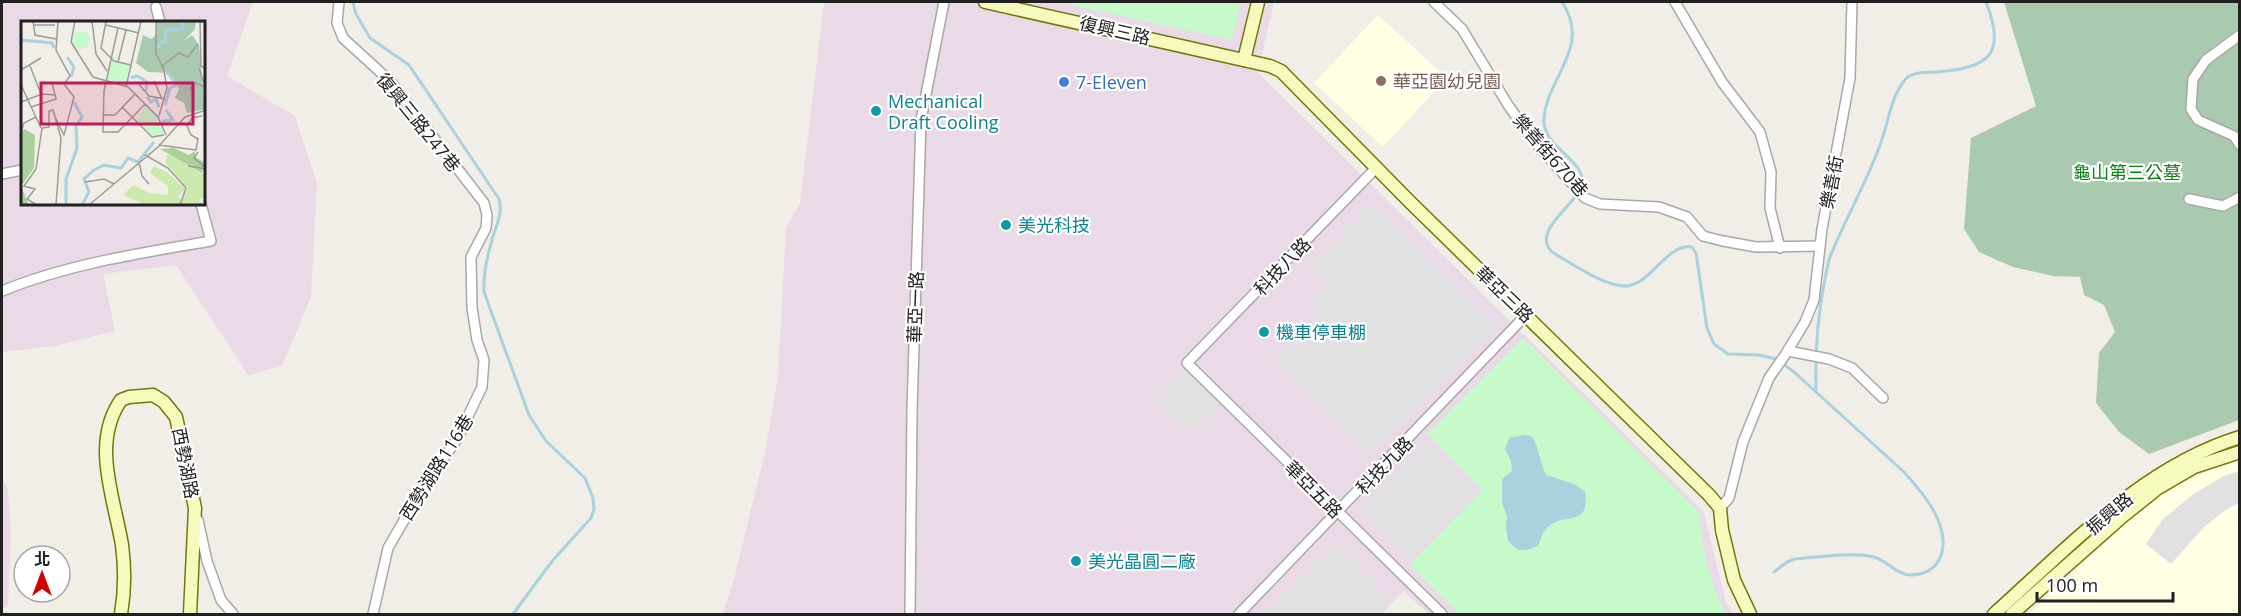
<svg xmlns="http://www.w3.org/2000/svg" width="2241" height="616" viewBox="0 0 2241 616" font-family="'Open Sans','Noto Sans TC',sans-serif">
<rect width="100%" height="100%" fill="#f1eee7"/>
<g fill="#ead9e7" fill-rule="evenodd">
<path d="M2 2H253L227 76 295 116 317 182 311 297 282 366 248 375 176 265 103 274 115 331 54 346 2 352ZM22 22H204V204H22Z"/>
<path d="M824 2H1274L1258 73 1704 512 1726 603 1733 614H1429L1404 591 1381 614H723L735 575 765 452 778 377 786 227 800 204Z"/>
<path d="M2 478 8 489 11 536 8 606 2 609Z"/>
</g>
<g fill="#ffffe3">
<path d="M1378 15 1447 78 1383 147 1314 83Z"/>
<path d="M2239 461V614H2029L2140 510 2159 494 2212 469Z"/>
</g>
<path fill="#a9caae" d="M2004 2H2239V420L2149 454 2119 432 2096 403 2099 353 2115 332 2104 305 2084 295 2080 277 2053 276 2013 267 1979 252 1964 229 1971 138 2036 106Z"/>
<g fill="#c6faca">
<path d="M1056 2H1241L1232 40Z"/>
<path d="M1523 338 1699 512C1703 548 1708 584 1727 614H1459L1409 565 1482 490 1427 434Z"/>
</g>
<g fill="#e1e1e1">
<path d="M1372 204 1497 327 1371 454 1274 360 1323 311 1313 300 1328 285 1310 267Z"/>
<path d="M1189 372 1220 403 1197 427H1182L1157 401 1184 373Z"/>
<path d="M1428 442 1477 491 1409 559 1360 510Z"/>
<path d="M2239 471V503L2224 511 2203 528 2171 564 2146 544 2163 519 2192 495 2224 476Z"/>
<path d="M1336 543 1392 601 1379 614H1266Z"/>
</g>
<path fill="#a8d2de" d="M1524 435 1532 436C1539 448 1540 462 1546 475L1574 484 1585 491C1590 529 1566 511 1548 527 1535 539 1548 550 1518 550L1508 541 1506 527 1507 516 1502 503V479L1512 471 1511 460 1505 450 1509 438Z"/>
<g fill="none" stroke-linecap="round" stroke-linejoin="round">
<g stroke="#a8d2de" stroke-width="3">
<path d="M353 2 356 14 370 38 409 65 499 199C503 215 496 225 492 240 487 257 483 274 484 292L529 415 546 441 585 478 593 498 594 509 591 518 553 560 513 614"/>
<path d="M1562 2C1592 47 1548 75 1544 118 1541 149 1591 161 1581 187 1574 207 1531 231 1552 252 1571 263 1602 285 1624 286 1650 287 1667 242 1692 247L1696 253 1707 328 1714 344 1728 354 1758 355 1777 359 1794 372 1904 472C1917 487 1934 506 1940 525 1948 550 1940 574 1911 575 1897 575 1888 561 1874 557 1852 552 1818 557 1795 559L1787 562 1774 572"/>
<path d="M1816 392C1815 355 1817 320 1824 284 1826 275 1827 266 1830 257 1845 219 1866 184 1880 145 1888 125 1890 99 1904 81 1911 71 1925 73 1937 72 1989 68 2007 54 1986 2"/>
</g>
<defs>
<g id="street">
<path d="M339 2 337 23 343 38 390 81 484 203 487 215 486 228 471 257 472 308 477 340 484 360 482 387 457 439 418 496 388 548 373 614"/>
<path d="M1434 2 1462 29 1508 105 1532 139 1585 198 1600 204 1659 207 1687 217 1703 236 1723 241 1756 247 1820 246"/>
<path d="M1675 2 1722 82 1760 132 1771 172 1770 208 1780 248"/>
<path d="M156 7 160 22"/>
<path d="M2240 35 2206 60 2193 79 2191 109 2198 120 2234 136 2240 145"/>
<path d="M1376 168 1187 363 1442 614"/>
<path d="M2 174 22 170"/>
<path d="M2189 199 2223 206 2240 197"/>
<path d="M2 291C68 264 141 253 211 241L201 204"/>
<path d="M1788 351 1829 359 1852 368 1883 398"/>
<path d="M1720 508 1729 498 1743 442 1769 378 1785 355 1805 322 1814 300 1822 229 1850 78 1852 2"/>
<path d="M198 520 207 561 221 600 233 614"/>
<path d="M910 614 912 410 921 120 944 2"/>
<path d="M1239 614 1527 314"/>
</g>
<g id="secondary">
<path d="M985 2 1270 66 1281 71 1409 201 1709 495 1720 508 1722 530 1734 580 1750 614"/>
<path d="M1244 60 1258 2"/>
<path d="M121 614C125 591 125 568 122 545 114 497 91 443 121 400L129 397 153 395 164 402 176 417 195 508 190 614"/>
<path d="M1994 614C2068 548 2142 467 2240 437"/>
<path d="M2012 614 2123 516 2158 488 2194 467 2240 452"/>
</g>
</defs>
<use href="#street" stroke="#a8a8a8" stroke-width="12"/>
<use href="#secondary" stroke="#6e7a05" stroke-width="15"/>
<use href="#street" stroke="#fff" stroke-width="9"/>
<use href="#secondary" stroke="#f7fabd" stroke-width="12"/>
</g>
<circle fill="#8d6e63" stroke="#fff" stroke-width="2" cx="1381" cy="81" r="6"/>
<circle fill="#3f7fe0" stroke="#fff" stroke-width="2" cx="1064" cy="82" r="6"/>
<g fill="#0f9aa8" stroke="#fff" stroke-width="2">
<circle cx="876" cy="111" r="6"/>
<circle cx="1006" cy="225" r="6"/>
<circle cx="1264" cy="332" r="6"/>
<circle cx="1076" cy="561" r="6"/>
</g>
<g text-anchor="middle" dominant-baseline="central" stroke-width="4.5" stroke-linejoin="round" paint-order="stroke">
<g font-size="18" fill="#212121" stroke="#fff">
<text transform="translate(1115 30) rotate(13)">復興三路</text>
<text transform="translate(419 122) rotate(51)">復興三路247巷</text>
<text transform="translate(1551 155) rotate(49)">樂善街670巷</text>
<text transform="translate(1831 182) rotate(-79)">樂善街</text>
<text transform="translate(1282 266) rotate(-46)">科技八路</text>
<text transform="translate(1505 294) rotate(44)">華亞三路</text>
<text transform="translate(915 307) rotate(-88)">華亞一路</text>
<text transform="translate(186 463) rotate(79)">西勢湖路</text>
<text transform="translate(1384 465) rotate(-46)">科技九路</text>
<text transform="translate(436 467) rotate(-58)">西勢湖路116巷</text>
<text transform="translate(1314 489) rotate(45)">華亞五路</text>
<text transform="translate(2109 513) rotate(-40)">振興路</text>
</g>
<g font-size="18" fill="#785e54" stroke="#fff" text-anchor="start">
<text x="1393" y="81">華亞園幼兒園</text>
</g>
<g font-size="18" fill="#366cbe" stroke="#fff" text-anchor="start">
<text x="1076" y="82">7-Eleven</text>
</g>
<g font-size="18" fill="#0d838f" stroke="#fff" text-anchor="start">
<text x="888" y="101">Mechanical<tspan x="888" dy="21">Draft Cooling</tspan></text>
<text x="1018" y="225">美光科技</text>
<text x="1276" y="332">機車停車棚</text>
<text x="1088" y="561">美光晶圓二廠</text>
</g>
<g font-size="18" fill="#0c8116" stroke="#fff">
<text x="2127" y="172">龜山第三公墓</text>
</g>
</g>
<g transform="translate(21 21)">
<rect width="184" height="184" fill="#f1eee7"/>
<path d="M147 133 184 154V177L178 179 183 184H115L120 182 102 174 112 164 128 172 147 174V165L129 152 133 145 146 151 164 168 157 176 161 179 167 168 144 141Z" fill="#cceaae"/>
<path d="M3 108 14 114 13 147 0 165 8 184H0V112ZM153 127 168 134 174 130V136L183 141 181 152 139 128Z" fill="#acd09c"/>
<path d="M136 0H175L174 8 162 21 171 14 178 24 184 88 166 92 163 82 154 77 158 68 149 52 127 51 115 42 122 14 130 18 135 14Z" fill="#a9caae"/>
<path d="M51 19a9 9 0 1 1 18 0a9 9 0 1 1-18 0ZM90 39 109 44 104 64 86 60ZM124 84 136 96 142 113 132 115 116 100Z" fill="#c6faca"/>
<path fill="none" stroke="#a8d2de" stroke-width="3" d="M0 19 31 22 33 27M136 27 140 21H144L145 9 162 8V0M46 36 53 46 50 56M110 57 116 55 126 61 125 70M126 76 130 81 135 78 138 86M144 84 149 67 156 64 146 51M141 100 152 99 145 89M45 184V158L56 127 55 105 61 96 53 81M61 184 68 171 63 158 73 149 83 144 100 147 107 137 117 141 133 121"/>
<path fill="none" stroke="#9e9c98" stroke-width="1.5" d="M12 0 14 14 35 18M54 0 50 21 72 56 107 66 137 96 145 114M71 0 75 33 86 50M85 0 80 27 93 40 110 44M135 0V33L142 47M179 0 180 45 185 48M12 4H34M85 4 118 12M97 7 83 70 82 111H97L124 83M97 41 105 9M9 45 20 73M178 47 184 65M0 49 20 37M133 60 141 78M116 61 128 75 144 78M0 64 20 107M105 66 120 0M169 75 173 74 169 67 175 62 184 66M0 81 21 73 34 74M10 86 35 78 31 62M101 86 131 116 143 114M82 94H94L114 73M138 95 146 67 142 44 158 32 167 36 177 23M34 96 43 114 53 76 43 63 49 55 35 29 37 0M21 107 28 106V90L32 89 40 117 35 184M0 111 3 102 15 96M138 124 175 129M175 129 177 118 170 114 166 105 171 97 181 95M177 131 173 137 185 147M124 134 147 147 165 167 159 184M118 141 121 155 128 163M167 145 185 148M64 161 83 158 93 163M16 184 6 178 14 168 3 165 15 148 21 107M68 184 137 126 164 96 185 89"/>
<path fill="#c2185b" fill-opacity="0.15" stroke="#c2185b" stroke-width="3" d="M20 62H172V103H20Z"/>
<rect width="184" height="184" fill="none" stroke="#212121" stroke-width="3"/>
</g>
<rect width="2241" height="616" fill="none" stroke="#212121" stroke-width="6"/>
<g transform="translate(42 574)"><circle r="28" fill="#ffffff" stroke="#a6a6a6" stroke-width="1.5"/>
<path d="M0-4.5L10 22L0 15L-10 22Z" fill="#d10101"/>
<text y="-9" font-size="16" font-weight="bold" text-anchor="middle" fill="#212121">北</text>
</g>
<path d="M2037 592v9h136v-9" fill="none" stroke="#212121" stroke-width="3"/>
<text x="2046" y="592" font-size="18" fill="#212121" stroke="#ffffff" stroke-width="4.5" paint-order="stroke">100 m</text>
</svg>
